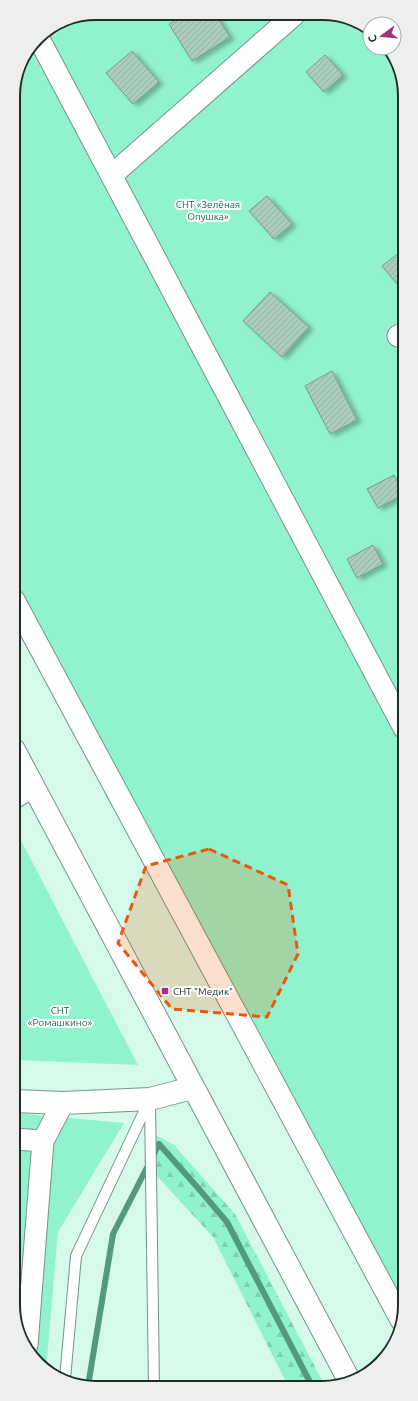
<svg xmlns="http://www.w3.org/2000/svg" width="418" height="1401" viewBox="0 0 418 1401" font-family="Ubuntu,sans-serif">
<defs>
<pattern id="forest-firs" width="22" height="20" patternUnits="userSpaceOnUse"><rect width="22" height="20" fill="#91f3cd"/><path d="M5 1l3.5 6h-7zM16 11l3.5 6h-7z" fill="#7dd1b0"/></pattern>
<pattern id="building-hatch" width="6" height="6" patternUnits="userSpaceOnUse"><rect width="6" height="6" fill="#aacdbe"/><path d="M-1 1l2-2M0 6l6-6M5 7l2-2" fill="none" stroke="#92b0a3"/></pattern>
<filter id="shadow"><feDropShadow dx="4.5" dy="2.5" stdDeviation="2" flood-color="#0004"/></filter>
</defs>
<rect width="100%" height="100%" fill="#d6faea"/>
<path fill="url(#forest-firs)" d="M150 1132 174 1145 235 1214 325 1386H288L213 1237 144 1162Z"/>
<g fill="#91f3cd">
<path d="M96 13 339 15 370 31V48H387L403 80 405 1311 396 1333 14 624 13 90 19 64 37 37 64 19Z"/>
<path d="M14 827 138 1065 14 1060Z"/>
<path d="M14 1113 124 1123 58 1232 46 1369 37 1364 15 1321Z"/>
</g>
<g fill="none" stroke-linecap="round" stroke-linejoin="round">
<path stroke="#519a7f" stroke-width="6" d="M88 1386 113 1234 159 1144 198 1188 227 1222 312 1386"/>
</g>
<g fill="url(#building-hatch)" stroke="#789a8b" filter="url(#shadow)">
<path d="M186 14H215L230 37 192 61 169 24Z"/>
<path d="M132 51 159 82 133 104 106 73Z"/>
<path d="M325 55 343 75 324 92 306 72Z"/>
<path d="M267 196 292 224 274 239 249 211Z"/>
<path d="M404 249V292L382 266Z"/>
<path d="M270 292 309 327 282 357 243 321Z"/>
<path d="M332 371 357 420 330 434 305 386Z"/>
<path d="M394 475 404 494 378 508 367 489Z"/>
<path d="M373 545 383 564 357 578 347 559Z"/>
</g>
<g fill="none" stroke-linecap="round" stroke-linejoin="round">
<defs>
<g id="lane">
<path d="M150 1103 154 1386"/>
<path d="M65 1379 76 1256 150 1099"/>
</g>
<g id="street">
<path d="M38 37 404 728"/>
<path d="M112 175 295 14"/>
<path d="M398 336 404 333"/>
<path d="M14 600 401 1320"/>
<path d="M14 798 33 787"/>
<path d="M14 1139 43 1141"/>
<path d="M27 1345 43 1141 63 1103"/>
</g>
<g id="secondary">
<path d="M14 750 349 1380"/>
<path d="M14 1101 63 1103 150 1099 192 1088"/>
</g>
</defs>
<use href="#lane" stroke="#749587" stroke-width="12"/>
<use href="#street" stroke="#749587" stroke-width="23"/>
<use href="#secondary" stroke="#749587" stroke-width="24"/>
<use href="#lane" stroke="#fff" stroke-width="10"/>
<use href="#street" stroke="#fff" stroke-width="21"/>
<use href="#secondary" stroke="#fff" stroke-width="22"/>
</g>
<path fill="#e8590c" fill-opacity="0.2" stroke="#e8590c" stroke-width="3" stroke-dasharray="8 5" stroke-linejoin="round" d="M209 849 288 885 298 954 267 1017 172 1009 118 943 146 866Z"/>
<rect fill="#ac2d7c" stroke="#fff" stroke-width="1.5" x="161" y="987" width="8" height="8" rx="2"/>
<g text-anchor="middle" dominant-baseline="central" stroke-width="4" stroke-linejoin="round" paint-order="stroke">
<g font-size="10" fill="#17644c" stroke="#fff">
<text x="208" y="204">СНТ «Зелёная<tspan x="208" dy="12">Опушка»</tspan></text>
<text x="60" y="1010">СНТ<tspan x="60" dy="12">«Ромашкино»</tspan></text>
</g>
<g font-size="10" fill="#202e28" stroke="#fff" text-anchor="start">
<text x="173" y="991">СНТ "Медик"</text>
</g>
</g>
<path d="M0 0H418V1401H0ZM96 20H322A76 76 0 0 1 398 96V1305A76 76 0 0 1 322 1381H96A76 76 0 0 1 20 1305V96A76 76 0 0 1 96 20Z" fill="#edeeee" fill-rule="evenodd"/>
<path fill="none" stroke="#202e28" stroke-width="2" d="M96 20H322A76 76 0 0 1 398 96V1305A76 76 0 0 1 322 1381H96A76 76 0 0 1 20 1305V96A76 76 0 0 1 96 20Z"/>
<g transform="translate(382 36) rotate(254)"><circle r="19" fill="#ffffff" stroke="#a6aba9"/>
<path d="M0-3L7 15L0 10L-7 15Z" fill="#ac2d7c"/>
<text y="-6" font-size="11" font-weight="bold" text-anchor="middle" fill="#202e28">С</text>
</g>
</svg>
